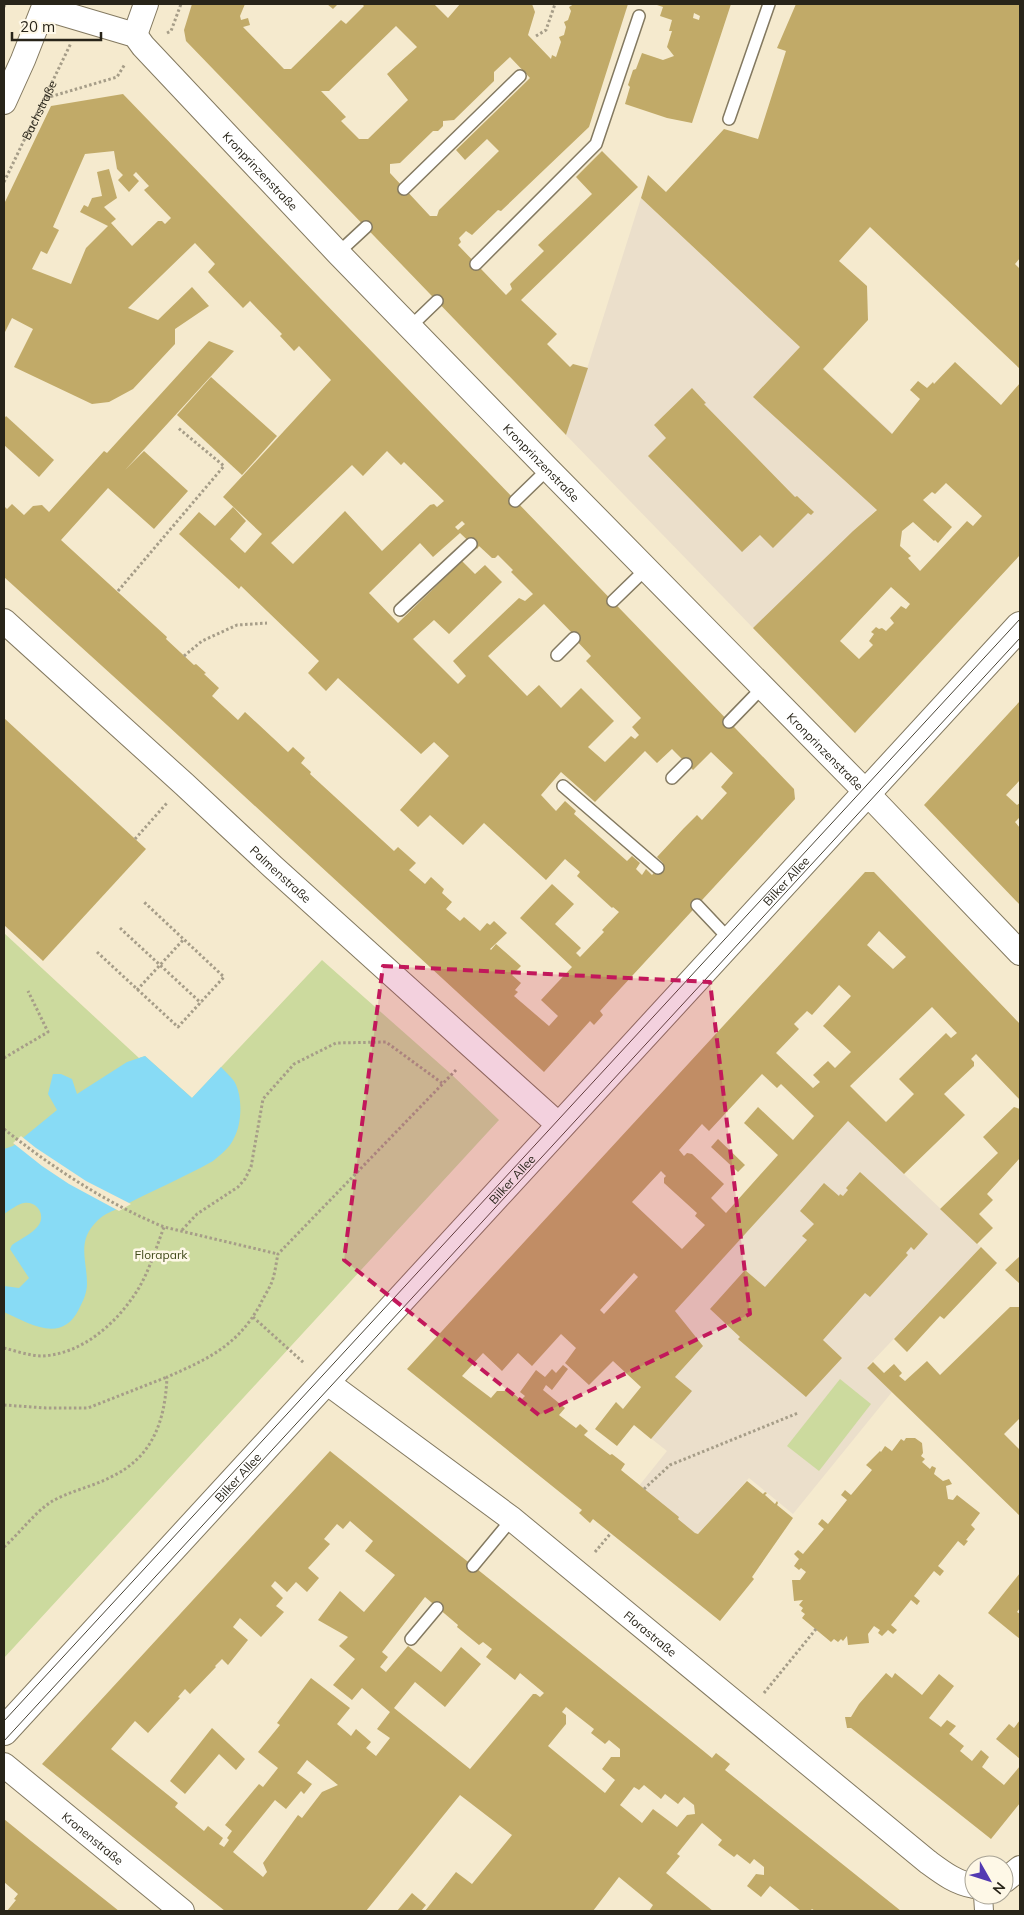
<svg xmlns="http://www.w3.org/2000/svg" width="1024" height="1915" viewBox="0 0 1024 1915" font-family="Mulish,sans-serif">
<rect width="100%" height="100%" fill="#f5eace"/>
<g fill="#ebdfcb">
<path d="M641 198 926 465 853 531 887 565 787 663 566 435Z"/>
<path d="M848 1121 981 1247 867 1367 892 1392 793 1514 749 1478 698 1534 696 1533 662 1574 605 1528 667 1451 634 1425 674 1376 641 1348Z"/>
</g>
<g fill="#ccda9e">
<path d="M4 933 139 1058 145 1056 192 1098 322 960 451 1074 499 1120 4 1658Z"/>
<path d="M840 1379 871 1404 819 1471 787 1446Z"/>
</g>
<path fill="#88dbf5" d="M145 1056 192 1098 221 1067C225 1071 230 1076 234 1081 243 1095 242 1124 234 1138 230 1148 220 1155 213 1161 183 1178 151 1191 121 1207 113 1211 104 1214 98 1220 76 1241 87 1259 87 1284 87 1293 83 1301 79 1309 62 1344 30 1324 4 1312V1286L19 1288 29 1278 10 1249 12 1245C20 1239 32 1234 38 1226 46 1216 38 1201 24 1203 18 1204 10 1210 4 1214V1149L13 1146 57 1110 48 1094 53 1074H61L72 1079 77 1094 127 1062Z"/>
<path fill="#f5eace" d="M21 1136 36 1148 86 1181 131 1204 119 1211 69 1184 42 1166 13 1143Z"/>
<g fill="#c1aa68" fill-rule="evenodd">
<path d="M192 4H245L240 16 241 20 248 18 250 25 243 27 284 69H291L341 20 346 24 364 6 362 4H434L448 18 460 4H532L535 12 528 35 551 59 552 55 556 57 561 42 559 37 564 35 566 27 564 22 568 20 571 11 569 7 574 4H628L589 127 501 211 498 210 472 235 466 231 459 238 461 242 458 245 506 295 512 289 510 284 544 251 538 245 592 194 576 177 602 151 638 187 521 300 557 334 547 344 570 367 573 364 588 368 566 435 186 41 184 30ZM396 26 417 47 387 74 408 100 368 139H359L341 121 346 117 321 91H329ZM510 57 530 78 456 150 465 160 487 139 499 151 439 210 437 216H430L390 173V164L400 163 433 131H438L443 126V121L454 120 494 81V72Z"/>
<path d="M327 4H338L333 9Z"/>
<path d="M654 4H731L692 123 667 118 625 104 630 87 628 85 633 70 636 69 642 53 663 60 674 56 667 47 672 31H669L672 20 660 16 663 7ZM694 13 700 16 699 20 693 18Z"/>
<path d="M796 4H1020V258L1015 264 1020 269V369L870 227 839 261 867 286 868 320 823 369 892 434 920 399 910 390 918 381 927 388 933 382 934 384 955 362 1001 405 1020 383V555L855 733 753 628 853 531 877 510 753 397 800 347 641 198 648 175 666 192 724 129 758 139 786 51 777 48ZM946 483 982 516 973 526 967 521 920 571 908 558 911 556 900 546 902 531 913 522 934 541 935 540 938 543 952 527 923 500 932 492 935 494ZM891 587 910 604 906 609 901 606 890 618 894 623 886 631 882 628 879 629 876 627 871 632 874 634 869 641 873 645 859 659 840 641Z"/>
<path d="M123 94 794 789 795 799 609 1001 600 1011 603 1015 594 1025 590 1021 544 1072 167 725 4 577V506L7 509 12 504 24 515 33 506 42 505 49 512 104 451 107 453 209 341 234 351 125 470 144 451 188 491 154 529 108 488 61 540 167 637 166 639 194 665 196 664 206 673 204 674 219 688 212 696 238 720 245 712 288 752 293 747 305 758 301 763 311 772 310 774 394 851 398 847 416 863 409 870 425 884 431 877 444 889 442 893 452 902 446 909 460 921 464 917 480 931 487 923 490 925 494 921 507 933 490 949 491 950 496 944 521 966 512 975 521 983 515 990 518 992 514 996 549 1026 558 1016 541 1000 572 967 520 918 552 884 574 904 555 924 581 948 576 953 580 957 604 932 602 930 619 912 613 907 612 908 577 876 580 872 565 859 546 880 484 823 463 845 430 815 418 827 400 810 449 756 434 742 421 754 338 678 326 691 308 673 319 661 241 586 239 589 179 534 199 512 215 526 233 507 246 521 230 539 245 553 262 534 223 497 331 380 299 346 294 351 280 336 282 334 250 301 243 308 208 272 215 264 195 243 128 308 158 320 192 287 209 306 175 329V344L133 389 109 402 92 404 14 367 33 329 12 318 4 334V204L51 106ZM114 151 117 169 123 175 118 180 129 192 139 181 133 175 136 172 149 186 144 190 171 218 165 224 162 221H158L132 246 111 223 116 219 104 207 117 198 109 169 97 172 102 196 92 198 88 207 84 205 80 212 108 226 86 248 71 284 32 269 41 251 47 254 59 230 53 227 85 154ZM387 451 401 465 404 462 444 501 437 507 434 504 430 505 382 551 345 511 293 564 271 543 352 465 363 476ZM462 521 465 524 458 530 455 527ZM460 533 477 549 479 546 492 558H495L498 555 513 570 511 572 533 594 525 601 519 598 453 661 466 676 458 684 413 639 434 620 449 634 502 582 485 565 475 574 462 561 398 623 369 593 420 543 433 557ZM544 604 574 635 572 636 591 656 586 661 641 718 632 727 639 735 635 739 631 736 605 762 588 747 614 721 581 688 561 708 539 685 527 696 488 656ZM672 749 693 770 711 752 733 773 721 787 727 793 702 820 697 815 684 828 657 857 663 863 652 875 646 869 642 875 636 869 640 863 632 856 627 861 574 814 576 811 565 801 556 811 541 795 561 772 595 802 645 751 657 763Z"/>
<path d="M211 377 277 436 242 475 177 415Z"/>
<path d="M692 388 706 403 704 404 795 497 797 496 814 512 811 515 808 513 773 548 760 535 742 552 648 456 666 438 654 425Z"/>
<path d="M6 416 54 460 39 477 4 445V419Z"/>
<path d="M1020 701V780L1006 795 1017 805 1020 803V817L1015 822 1020 828V905L924 805Z"/>
<path d="M4 718 146 849 43 961 4 925Z"/>
<path d="M865 872H874L1020 1024V1100L976 1054 971 1059 974 1062V1066L944 1094 965 1115 904 1174 848 1121 675 1311 703 1346 675 1377 692 1391 651 1439 634 1425 617 1446 595 1429 616 1402 623 1409 641 1387 613 1361 589 1385 565 1363 576 1348 561 1334 532 1366 518 1353 502 1371 483 1353 462 1376 491 1398 497 1391H510L521 1400 525 1396 520 1392 536 1370 545 1377 552 1369 556 1373 563 1365 568 1369 552 1390 546 1385 543 1390 565 1408 559 1415 576 1428 580 1424 588 1431 584 1435 610 1455 612 1454 625 1464 621 1470 679 1517 678 1519 695 1533 698 1534 747 1481 763 1494 765 1492 767 1493 765 1495 775 1504 777 1501 778 1503 777 1505 793 1518 752 1577 754 1579 720 1621 593 1519 590 1523 579 1513 582 1510 572 1502 407 1369ZM879 931 906 957 893 969 867 945ZM839 985 851 996 823 1026 851 1052 835 1068 828 1061 813 1075 820 1082 813 1088 776 1053 799 1029 794 1024 807 1011 812 1015ZM932 1007 957 1033 951 1038 946 1033 899 1079 914 1094 886 1122 850 1086ZM762 1074 777 1088 781 1084 814 1116 793 1140 758 1107 744 1123 778 1155 726 1213 711 1198 724 1184 692 1154 687 1153 684 1156 679 1150 702 1124 709 1131ZM661 1171 666 1176 664 1178V1183L697 1213 695 1216 705 1225 682 1249 632 1202ZM634 1273 638 1277 604 1314 600 1310Z"/>
<path d="M1014 1107 1020 1109V1158L987 1194 993 1200 979 1214 993 1228 977 1244 940 1209 998 1153 983 1137Z"/>
<path d="M718 1139 745 1165 738 1172 711 1147Z"/>
<path d="M860 1172 928 1234 914 1250 911 1247 906 1253 908 1255 870 1297 865 1293 823 1340 842 1358 806 1397 738 1339 740 1337 710 1309 745 1270 765 1287 807 1240 802 1236 814 1224 800 1211 824 1183 839 1196 840 1194 843 1196 848 1190 846 1188Z"/>
<path d="M981 1247 997 1263 944 1319 940 1316 907 1352 894 1339Z"/>
<path d="M1020 1256V1284L1005 1270Z"/>
<path d="M1010 1307H1020V1418L1004 1434 1020 1450V1516L867 1368 873 1362 884 1373 894 1364 902 1373 899 1376 905 1381 927 1361 940 1375Z"/>
<path d="M906 1438H915L922 1443 923 1453 921 1456 925 1459 922 1462 930 1469 932 1466 936 1468 934 1474 943 1481 949 1479 952 1484 946 1486 948 1499 953 1500 957 1495 980 1513 971 1525 975 1529 966 1540 968 1541 964 1546 958 1541 938 1566 944 1571 940 1576 934 1571 914 1596 920 1601 917 1605 911 1600 891 1625 897 1630 893 1634 888 1630 882 1636 878 1633 880 1630 874 1626 868 1634 869 1643 848 1645 847 1636 843 1641 841 1639 838 1642 834 1639 831 1642 802 1618 805 1614 801 1611 803 1608 799 1605 803 1600 794 1601 792 1580H800L806 1572 801 1568 799 1570 794 1566 799 1559 794 1554 798 1550 803 1554 824 1529 818 1524 822 1519 828 1524 847 1500 841 1495 845 1490 851 1495 872 1470 866 1465 880 1451 881 1452 885 1446 892 1451 901 1439 904 1441Z"/>
<path d="M330 1451 701 1749 712 1758 716 1753 730 1764 725 1770 901 1911H815L812 1909 810 1911H801L770 1886 761 1897 747 1886 756 1874 764 1875V1867L754 1859 750 1864 737 1854 734 1857 718 1845 722 1840 702 1823 677 1854 680 1856 666 1873 713 1911H649L653 1905 619 1877 593 1911H425L456 1872 472 1884 512 1835 460 1795 366 1911H225L42 1764ZM350 1521 373 1541 365 1551 395 1575 364 1612 340 1591 318 1620 348 1637 339 1646 355 1659 333 1685 352 1700 362 1688 390 1712 377 1729 390 1738 376 1756 366 1748 371 1742 356 1729 351 1736 337 1724 350 1708 311 1678 277 1723 280 1725 258 1752 278 1768 263 1787 259 1784 225 1825 232 1831 227 1838 229 1840 224 1847 219 1844 223 1838 208 1826 204 1831 175 1807 178 1803 111 1749 135 1721 148 1733 180 1698 178 1697 185 1689 190 1694 216 1667 215 1666 222 1659 228 1665 248 1640 233 1627 240 1618 261 1637 284 1612 276 1606 283 1598 271 1586 275 1581 287 1592 296 1582 307 1592 319 1578 308 1568 330 1544 324 1539 337 1524 343 1529ZM425 1597 458 1625 457 1627 479 1645 483 1642 492 1649 486 1657 515 1680 520 1673 544 1693 540 1697 536 1694H533L470 1769 394 1708 415 1682 445 1707 481 1664 461 1647 441 1672 408 1646 386 1672 380 1667 388 1657 382 1652ZM566 1707 594 1729 591 1733 605 1744 609 1740 620 1749V1757H611L602 1769 615 1780 605 1793 548 1746 566 1724V1715L562 1712ZM307 1760 338 1785 322 1792 302 1818 298 1815 263 1863 267 1872 263 1877 233 1852 275 1800 286 1809 301 1791 304 1794 312 1784 297 1773ZM644 1785 661 1799 665 1794 678 1804 684 1797 694 1805 695 1814 687 1815 677 1827 653 1809 642 1823 620 1805 634 1787 639 1790Z"/>
<path d="M1020 1573V1608L1017 1612 1020 1614V1639L988 1613Z"/>
<path d="M886 1673 892 1678 895 1673 922 1695 939 1674 954 1686 929 1718 941 1727 947 1720 956 1726 949 1734 964 1746 960 1751 972 1761 981 1750 989 1757 982 1767 1004 1785 1020 1766V1803L991 1839 851 1728H847L845 1717H851L859 1704Z"/>
<path d="M1020 1720V1759L996 1739 1009 1724 1014 1728Z"/>
<path d="M212 1728 245 1759 236 1770 219 1754 185 1794 170 1781Z"/>
<path d="M4 1819 31 1841 119 1911H7L16 1900 14 1899 18 1894 4 1882Z"/>
<path d="M412 1893 426 1905 421 1911H397Z"/>
</g>
<g fill="none" stroke-linecap="round" stroke-linejoin="round">
<defs>
<g id="service">
<path d="M729 119 769 4"/>
<path d="M404 189 520 76"/>
<path d="M338 253 366 227"/>
<path d="M476 264 596 144 639 16"/>
<path d="M410 327 437 301"/>
<path d="M515 501 548 469"/>
<path d="M613 601 645 570"/>
<path d="M400 610 471 544"/>
<path d="M557 655 574 638"/>
<path d="M729 722 762 688"/>
<path d="M672 778 686 764"/>
<path d="M563 786 658 868"/>
<path d="M697 905 731 941"/>
<path d="M473 1566 512 1519"/>
<path d="M411 1639 437 1608"/>
</g>
<path id="pedestrian" d="M983 1895 984 1911"/>
<g id="minor">
<path id="s2" d="M44 8 135 35 143 46 338 253 548 469 863 789 1020 953"/>
<path d="M135 35 146 4"/>
<path d="M4 102 23 60 45 4"/>
<path id="s3" d="M4 621 184 784 273 867 560 1126"/>
<path id="s4" d="M325 1381 512 1519 928 1862C943 1873 956 1883 974 1886"/>
<path id="s5" d="M4 1765 182 1911"/>
<path d="M1004 1881 1020 1868"/>
</g>
<g id="tertiary">
<path id="s6" d="M4 1731 1020 626"/>
</g>
</defs>
<use href="#service" stroke="#837960" stroke-width="14"/>
<use href="#pedestrian" stroke="#837960" stroke-width="20"/>
<use href="#minor" stroke="#837960" stroke-width="26"/>
<use href="#tertiary" stroke="#837960" stroke-width="30"/>
<g stroke="#a69d88" stroke-width="3" stroke-dasharray="2.5 2.5" stroke-linecap="butt">
<path d="M4 7 5 4"/>
<path d="M167 33 171 31 181 4"/>
<path d="M536 36 546 30 555 4"/>
<path d="M46 98 117 77 125 64"/>
<path id="s1" d="M4 182 71 43"/>
<path d="M118 591 224 466 177 427"/>
<path d="M184 656 202 641 237 625 267 623"/>
<path d="M135 839 167 803"/>
<path d="M120 928 201 1003"/>
<path d="M97 952 178 1027 224 977 144 902"/>
<path d="M137 990 184 939"/>
<path d="M4 1058 48 1032 28 991"/>
<path d="M4 1129C53 1168 106 1203 164 1227L278 1254"/>
<path d="M182 1230 197 1214 238 1187 245 1179 251 1167 263 1099 294 1064 336 1043 386 1042 442 1083"/>
<path d="M253 1317 304 1363"/>
<path d="M4 1348C16 1351 30 1356 42 1356 82 1354 116 1324 137 1291 149 1272 156 1248 164 1227"/>
<path d="M4 1405 46 1408H88L167 1377"/>
<path d="M644 1489 670 1465 798 1413"/>
<path d="M4 1547C20 1533 33 1514 51 1502 69 1491 92 1487 111 1477 153 1457 165 1421 167 1377 208 1359 237 1346 260 1305 263 1298 268 1291 271 1284 275 1275 276 1263 278 1254L456 1070"/>
<path d="M595 1552 611 1533"/>
<path d="M764 1693 816 1629"/>
</g>
<use href="#service" stroke="#fff" stroke-width="11"/>
<use href="#pedestrian" stroke="#fff" stroke-width="18"/>
<use href="#minor" stroke="#fff" stroke-width="24"/>
<use href="#tertiary" stroke="#fff" stroke-width="28"/>
<g stroke="#4a4537" stroke-width="1">
<path d="M4 1721 1020 619"/>
<path d="M4 1741 1020 638"/>
</g>
</g>
<path fill="#c2185b" fill-opacity="0.2" stroke="#c2185b" stroke-width="4" stroke-dasharray="10 6" stroke-linejoin="round" d="M383 966 710 982 750 1314 539 1415 344 1260Z"/>
<g text-anchor="middle" dominant-baseline="central" stroke-width="5" stroke-linejoin="round" paint-order="stroke">
<g font-size="12" fill="#282419" stroke="#fef8e7">
<text stroke="none"><textPath href="#s1" startOffset="80">Bachstraße</textPath></text>
<text stroke="none"><textPath href="#s2" startOffset="280">Kronprinzenstraße</textPath></text>
<text stroke="none"><textPath href="#s2" startOffset="685">Kronprinzenstraße</textPath></text>
<text stroke="none"><textPath href="#s2" startOffset="1090">Kronprinzenstraße</textPath></text>
<text stroke="none"><textPath href="#s3" startOffset="375">Palmenstraße</textPath></text>
<text stroke="none"><textPath href="#s6" startOffset="1155">Bilker Allee</textPath></text>
<text stroke="none"><textPath href="#s6" startOffset="750">Bilker Allee</textPath></text>
<text stroke="none"><textPath href="#s6" startOffset="345">Bilker Allee</textPath></text>
<text stroke="none"><textPath href="#s4" startOffset="412">Florastraße</textPath></text>
<text stroke="none"><textPath href="#s5" startOffset="115">Kronenstraße</textPath></text>
</g>
<g font-size="12" fill="#414a1a" stroke="#fef8e7">
<text x="161" y="1254">Florapark</text>
</g>
</g>
<rect width="1024" height="1915" fill="none" stroke="#282419" stroke-width="10"/>
<g transform="translate(989 1880) rotate(129)"><circle r="24" fill="#fef8e7" stroke="#a8a395"/>
<path d="M0-4L9 19L0 12L-9 19Z" fill="#533ab2"/>
<text y="-8" font-size="14" font-weight="bold" text-anchor="middle" fill="#282419">N</text>
</g>
<path d="M12 32v8h89v-8" fill="none" stroke="#282419" stroke-width="2.5"/>
<text x="20" y="32" font-size="15" fill="#282419" stroke="#fef8e7" stroke-width="4" paint-order="stroke">20 m</text>
</svg>
